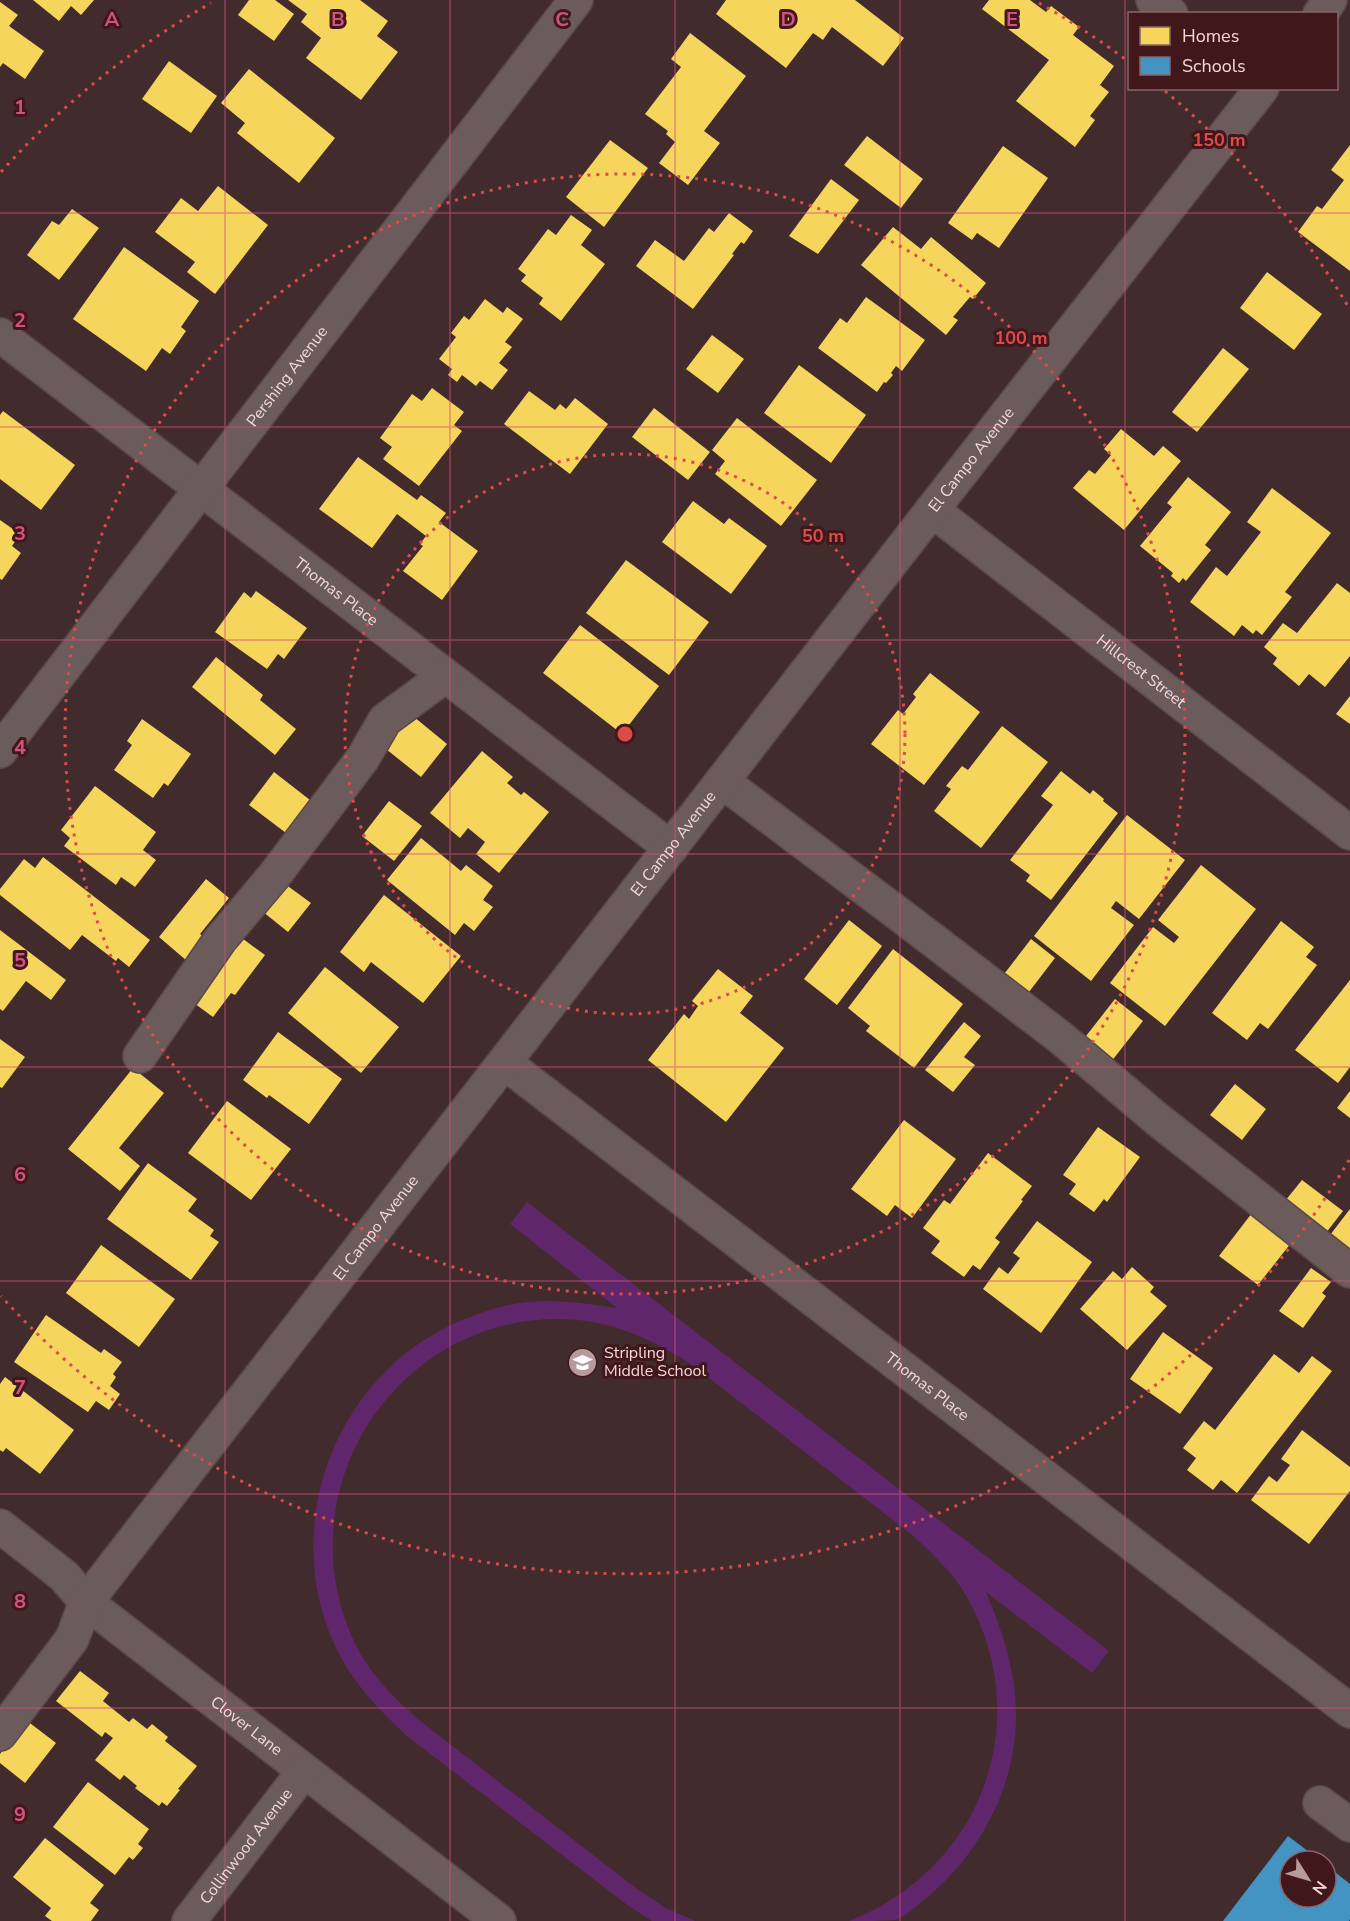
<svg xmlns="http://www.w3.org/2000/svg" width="1350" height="1921" viewBox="0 0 1350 1921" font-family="'Nunito Sans',sans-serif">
<rect width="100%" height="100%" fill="#422b2c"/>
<path fill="#5f266b" d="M527 1202 1109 1651 1092 1673 986 1592C1003 1634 1016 1670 1016 1716 1016 1787 979 1856 925 1899 916 1907 906 1916 895 1920 884 1921 861 1921 849 1921 955 1880 1016 1774 992 1662 986 1635 974 1606 958 1583 944 1565 928 1549 911 1534L692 1365C652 1339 612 1320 562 1319 431 1316 327 1428 333 1557 335 1596 348 1639 372 1671 386 1690 402 1705 419 1720L637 1889 666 1908 695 1921H652L626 1904 407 1736C379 1710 353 1683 336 1648 276 1522 340 1365 470 1317 488 1310 508 1304 527 1302 558 1299 587 1304 617 1308L510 1224Z"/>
<g fill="#f6d55c">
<path d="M33 0H94L81 15 71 6 59 21Z"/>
<path d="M249 0H275L294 14 274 41 238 15Z"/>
<path d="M288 0H360L388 21 377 36 398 52 361 100 306 58 321 38 301 22 307 14Z"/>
<path d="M726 0H855L904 38 883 66 832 27 823 40 813 33 786 68 716 14Z"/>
<path d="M989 0H1030L1046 12 1051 6 1079 27 1073 35 1114 66 1100 85 1109 92 1090 116 1095 120 1075 147 1016 101 1049 60 982 9Z"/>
<path d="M0 2 18 15 9 26 44 51 25 79 3 63 0 67Z"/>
<path d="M690 33 746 76 704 131 720 143 688 185 659 163 675 142 666 134 668 131 645 114 681 67 671 59Z"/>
<path d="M169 61 217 96 191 133 142 99Z"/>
<path d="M249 69 335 138 299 183 237 133 245 123 221 103Z"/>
<path d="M867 136 923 179 901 208 844 165Z"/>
<path d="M610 140 648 168 604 227 566 197Z"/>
<path d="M1350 145V271L1298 232 1317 206 1322 209 1344 180 1331 170Z"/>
<path d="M1003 146 1048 178 999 248 977 233 972 240 948 223Z"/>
<path d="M831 179 859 200 818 254 789 236Z"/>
<path d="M218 186 268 225 215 294 187 272 195 262 155 232 181 198 198 211Z"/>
<path d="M72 209 99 228 59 280 27 255 52 221 59 225Z"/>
<path d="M729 213 753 231 744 244 741 242 732 254 734 255 693 309 636 266 655 240 684 261 709 228 714 232Z"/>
<path d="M571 215 592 230 581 245 605 264 561 321 539 304 543 298 521 281 526 275 518 269 548 229 556 235Z"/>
<path d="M893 227 921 249 931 237 986 283 973 299 970 297 953 317 958 320 946 335 861 265Z"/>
<path d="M124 247 199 301 181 327 186 331 170 354 162 348 146 371 73 319Z"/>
<path d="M1267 272 1322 314 1294 350 1240 308Z"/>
<path d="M866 297 925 340 902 371 896 366 891 373 893 375 886 383 884 382 877 392 818 348 840 318 847 323Z"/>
<path d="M485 299 503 313 507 307 523 319 505 342 512 347 499 363 508 370 492 390 480 381 476 386 462 375 457 382 448 375 452 369 439 359 456 337 451 333 464 316 469 320Z"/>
<path d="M712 335 744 359 718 393 686 369Z"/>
<path d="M1223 348 1249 369 1197 432 1172 412Z"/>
<path d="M799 365 866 415 831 463 764 413Z"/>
<path d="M432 388 464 412 454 425 462 431 419 486 383 459 392 447 380 438 412 394 422 401Z"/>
<path d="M529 391 555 410 560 404 566 409 575 398 608 424 570 474 504 424Z"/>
<path d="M654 408 710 452 688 480 632 437Z"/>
<path d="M3 411 75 465 41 510 0 479V415Z"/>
<path d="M737 418 817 480 781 526 715 474 725 461 712 450Z"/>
<path d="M1121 429 1154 456 1163 446 1181 461 1124 530 1073 488 1089 470 1095 474 1111 455 1104 449Z"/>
<path d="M358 457 417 500 421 495 446 513 439 522 478 551 442 600 403 571 423 546 420 544 426 536 397 514 372 548 319 509Z"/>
<path d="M1188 477 1231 512 1205 545 1211 550 1186 581 1183 578 1179 583 1171 576 1173 573 1140 546 1172 507 1167 503Z"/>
<path d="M1272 488 1331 533 1285 592 1292 597 1262 635 1256 630 1253 634 1242 625 1234 636 1190 602 1216 567 1227 576 1261 532 1247 522Z"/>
<path d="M693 501 724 524 729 518 767 546 731 594 662 542Z"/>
<path d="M0 520 20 534 12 546 21 553 2 580 0 579Z"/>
<path d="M626 560 709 622 669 675 586 613Z"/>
<path d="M1337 583 1350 593V656L1325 687 1309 674 1299 686 1273 664 1277 658 1264 647 1283 623 1297 633Z"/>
<path d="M256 591 307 628 284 659 278 654 267 669 215 632 244 592 251 598Z"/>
<path d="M580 625 659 686 622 734 543 673Z"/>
<path d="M216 657 263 695 260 700 296 729 275 755 192 687Z"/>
<path d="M930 673 980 712 924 785 871 744 898 710 903 714 916 697 913 694Z"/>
<path d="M1350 696V724L1336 714Z"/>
<path d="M408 712 447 744 421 777 381 745Z"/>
<path d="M142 719 191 754 168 786 164 783 153 798 114 770 132 745 127 741Z"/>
<path d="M1002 726 1048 762 981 848 934 811 951 789 946 786 962 766 968 770Z"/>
<path d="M482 751 513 777 507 783 521 795 524 792 549 812 499 873 476 854 485 842 468 828 460 838 430 813Z"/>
<path d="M1061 771 1090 794 1093 790 1104 799 1103 801 1118 813 1051 900 1026 881 1030 875 1010 860 1053 805 1041 796Z"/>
<path d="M274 772 310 800 286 833 249 805Z"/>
<path d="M95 786 156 832 143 850 156 860 135 887 121 877 116 885 64 846 70 838 61 830Z"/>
<path d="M389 801 422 826 394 861 362 836Z"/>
<path d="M1127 815 1185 860 1139 919 1116 901 1111 908 1134 925 1091 981 1034 936Z"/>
<path d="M421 838 461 871 466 865 493 886 483 900 493 907 474 931 464 923 455 935 387 880Z"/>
<path d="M43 857 150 940 129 967 118 958 116 961 82 935 70 950 0 895V889L24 859 35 868Z"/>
<path d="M1201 865 1256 909 1165 1026 1110 983 1153 927 1174 943 1179 937 1158 920Z"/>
<path d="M274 876 311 903 288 932 257 907Z"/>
<path d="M206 879 229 898 200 934 206 938 187 961 159 937Z"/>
<path d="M384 895 461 956 423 1003 371 962 364 972 340 952Z"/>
<path d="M849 920 882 946 837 1005 804 979Z"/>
<path d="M1281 921 1314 947 1306 957 1317 965 1268 1029 1260 1023 1247 1040 1212 1013Z"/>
<path d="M0 930 66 980 51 1000 26 981 3 1011 0 1009Z"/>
<path d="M235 933 265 955 235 995 231 993 213 1017 187 998Z"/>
<path d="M1031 939 1055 958 1022 1001 998 982Z"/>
<path d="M893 949 963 1004 914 1068 866 1031 870 1026 848 1008Z"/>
<path d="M325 967 399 1027 361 1073 288 1013Z"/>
<path d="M718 969 753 996 740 1013 784 1048 726 1122 648 1060 684 1014 689 1019 698 1006 692 1001Z"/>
<path d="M1350 980V1067L1338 1083 1295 1050Z"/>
<path d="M1115 999 1143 1021 1107 1067 1079 1045Z"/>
<path d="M964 1022 981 1036 964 1057 975 1065 953 1092 925 1070Z"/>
<path d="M278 1032 342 1079 309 1124 269 1095 267 1098 243 1080Z"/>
<path d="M0 1039 25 1057 2 1088 0 1087Z"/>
<path d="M133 1068 164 1093 119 1148 140 1166 120 1191 68 1149Z"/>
<path d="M1235 1084 1266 1109 1242 1140 1210 1115Z"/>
<path d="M1350 1091V1118L1337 1108Z"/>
<path d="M227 1101 291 1149 251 1200 188 1153Z"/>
<path d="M904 1120 956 1159 912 1218 895 1205 887 1216 851 1189Z"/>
<path d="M1098 1127 1140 1157 1107 1202 1104 1199 1094 1212 1069 1194 1076 1184 1063 1175Z"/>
<path d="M988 1153 1032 1186 1021 1200 1023 1201 995 1238 1000 1242 980 1270 973 1265 964 1277 931 1253 940 1241 923 1228 944 1200 950 1204Z"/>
<path d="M148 1163 197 1199 188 1211 214 1230 210 1236 219 1242 191 1280 107 1219Z"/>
<path d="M1302 1180 1343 1211 1322 1238 1281 1206Z"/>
<path d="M1350 1209V1258L1327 1239Z"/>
<path d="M1252 1213 1291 1243 1258 1285 1219 1256Z"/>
<path d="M1037 1221 1092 1262 1041 1333 983 1289 999 1267 1008 1274 1020 1258 1013 1253Z"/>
<path d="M101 1245 175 1299 139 1347 66 1293Z"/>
<path d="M1132 1267 1154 1287 1150 1292 1167 1306 1127 1350 1080 1309 1113 1271 1122 1279Z"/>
<path d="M1311 1268 1331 1282 1322 1293 1326 1296 1303 1328 1279 1311Z"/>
<path d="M46 1315 101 1353 104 1349 122 1362 113 1374 116 1377 110 1386 120 1394 109 1410 96 1401 88 1412 14 1362Z"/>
<path d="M1163 1332 1213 1368 1180 1414 1130 1379Z"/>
<path d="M1274 1354 1299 1373 1312 1356 1332 1371 1237 1493 1221 1480 1213 1490 1187 1470 1196 1458 1183 1448 1204 1421 1215 1430Z"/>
<path d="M5 1377 74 1430 40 1474 6 1448 3 1452 0 1450V1384Z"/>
<path d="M1302 1430 1350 1467V1491L1309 1544 1251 1500 1269 1476 1277 1482 1290 1465 1281 1459Z"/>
<path d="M80 1671 109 1693 103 1701 129 1722 133 1718 147 1729 152 1724 168 1737 165 1741 197 1766 178 1789 180 1790 167 1806 162 1802 159 1806 135 1788 137 1786 124 1775 120 1780 95 1760 113 1738 105 1732 102 1737 56 1701Z"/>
<path d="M26 1720 56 1743 25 1783 0 1763V1754Z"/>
<path d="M88 1782 149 1829 138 1844 143 1848 133 1860 129 1857 115 1875 53 1827Z"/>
<path d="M45 1838 104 1885 90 1903 99 1910 91 1921H52L45 1916 51 1908 13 1877Z"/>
</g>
<path fill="#4393c3" d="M1288 1836 1321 1861H1290V1897H1326V1865L1350 1884V1919L1349 1921H1223Z"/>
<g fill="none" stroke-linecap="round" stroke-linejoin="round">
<defs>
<g id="minor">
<path d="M1153 0 1171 14"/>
<path d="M1320 14 1330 0"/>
<path id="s1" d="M0 335 671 848"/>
<path id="s2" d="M932 510 1350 833"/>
<path id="s3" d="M0 751 576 0"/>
<path d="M723 782 904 918 1061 1038 1157 1119 1350 1271"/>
<path d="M140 1056 220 940 274 876 363 758 385 720 445 676"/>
<path id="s4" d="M505 1063 1350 1711"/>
<path id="s5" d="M0 1526 64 1576 86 1602 499 1921"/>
<path id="s6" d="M0 1734 72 1639 86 1602 932 510 1262 88"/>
<path d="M1320 1803 1350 1825"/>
<path id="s7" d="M189 1921 304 1771"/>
</g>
</defs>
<use href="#minor" stroke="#5c4848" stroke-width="36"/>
<use href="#minor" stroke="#6c5b5b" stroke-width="33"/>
</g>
<path fill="none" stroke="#d15280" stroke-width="1.5" stroke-opacity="0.55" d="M225 0V1921M450 0V1921M675 0V1921M900 0V1921M1125 0V1921M0 213H1350M0 427H1350M0 640H1350M0 854H1350M0 1067H1350M0 1281H1350M0 1494H1350M0 1708H1350"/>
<g fill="none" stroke="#dc4b4b" stroke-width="3" stroke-dasharray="3 6">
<circle cx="625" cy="734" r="280"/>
<circle cx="625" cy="734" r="560"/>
<path d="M1349 1160A840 840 0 0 1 1 1296M1 172A840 840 0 0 1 211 3M1039 3A840 840 0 0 1 1125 59M1165 91A840 840 0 0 1 1349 308"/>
</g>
<defs>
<symbol id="school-disc" viewBox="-11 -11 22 22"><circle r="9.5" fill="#b69b9c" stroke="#40181b"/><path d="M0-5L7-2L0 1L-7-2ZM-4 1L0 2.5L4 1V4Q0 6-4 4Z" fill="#fff"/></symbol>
</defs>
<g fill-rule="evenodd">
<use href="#school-disc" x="566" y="1346" width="33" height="33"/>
</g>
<g text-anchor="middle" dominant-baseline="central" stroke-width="6" stroke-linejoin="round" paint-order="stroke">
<g font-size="16" fill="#f4d8d8" stroke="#40181b">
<text stroke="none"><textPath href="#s3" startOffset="472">Pershing Avenue</textPath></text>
<text stroke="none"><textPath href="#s6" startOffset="1604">El Campo Avenue</textPath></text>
<text stroke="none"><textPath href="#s1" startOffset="423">Thomas Place</textPath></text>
<text stroke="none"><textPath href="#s2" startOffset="264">Hillcrest Street</textPath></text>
<text stroke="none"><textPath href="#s6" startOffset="1118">El Campo Avenue</textPath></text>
<text stroke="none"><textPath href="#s6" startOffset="632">El Campo Avenue</textPath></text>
<text stroke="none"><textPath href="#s4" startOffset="532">Thomas Place</textPath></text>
<text stroke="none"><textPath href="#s5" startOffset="318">Clover Lane</textPath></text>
<text stroke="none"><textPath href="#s7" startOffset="94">Collinwood Avenue</textPath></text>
</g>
<g font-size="16" fill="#f4d8d8" stroke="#40181b" text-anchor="start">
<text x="604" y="1353">Stripling<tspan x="604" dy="18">Middle School</tspan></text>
</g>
</g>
<g font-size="20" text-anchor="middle" font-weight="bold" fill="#d15280" stroke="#40181b" stroke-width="6" stroke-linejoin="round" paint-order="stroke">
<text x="112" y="26">A</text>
<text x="338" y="26">B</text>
<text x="562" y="26">C</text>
<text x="788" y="26">D</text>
<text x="1012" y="26">E</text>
<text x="20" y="114">1</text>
<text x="20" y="327">2</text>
<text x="20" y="540">3</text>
<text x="20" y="754">4</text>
<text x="20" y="967">5</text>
<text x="20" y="1181">6</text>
<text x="20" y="1394">7</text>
<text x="20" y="1608">8</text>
<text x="20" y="1821">9</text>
</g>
<circle cx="625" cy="734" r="9" fill="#dc4b4b" stroke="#40181b" stroke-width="3"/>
<g font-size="18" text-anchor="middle" font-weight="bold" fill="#dc4b4b" stroke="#40181b" stroke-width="6" stroke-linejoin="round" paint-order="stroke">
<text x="1219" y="146">150 m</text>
<text x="1021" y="344">100 m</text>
<text x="823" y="542">50 m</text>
</g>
<rect x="1128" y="12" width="210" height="78" fill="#40181b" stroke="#886567" stroke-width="1.5"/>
<rect x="1140" y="27" width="30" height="18" fill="#f6d55c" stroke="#886567" stroke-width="1.5"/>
<text x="1182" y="42" font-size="18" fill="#f4d8d8">Homes</text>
<rect x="1140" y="57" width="30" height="18" fill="#4393c3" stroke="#886567" stroke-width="1.5"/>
<text x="1182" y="72" font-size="18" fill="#f4d8d8">Schools</text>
<g transform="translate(1308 1879) rotate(127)"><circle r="28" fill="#40181b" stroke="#886567" stroke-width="1.5"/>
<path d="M0-4.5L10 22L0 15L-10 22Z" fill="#b69b9c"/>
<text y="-9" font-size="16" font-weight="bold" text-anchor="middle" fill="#f4d8d8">N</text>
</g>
</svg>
